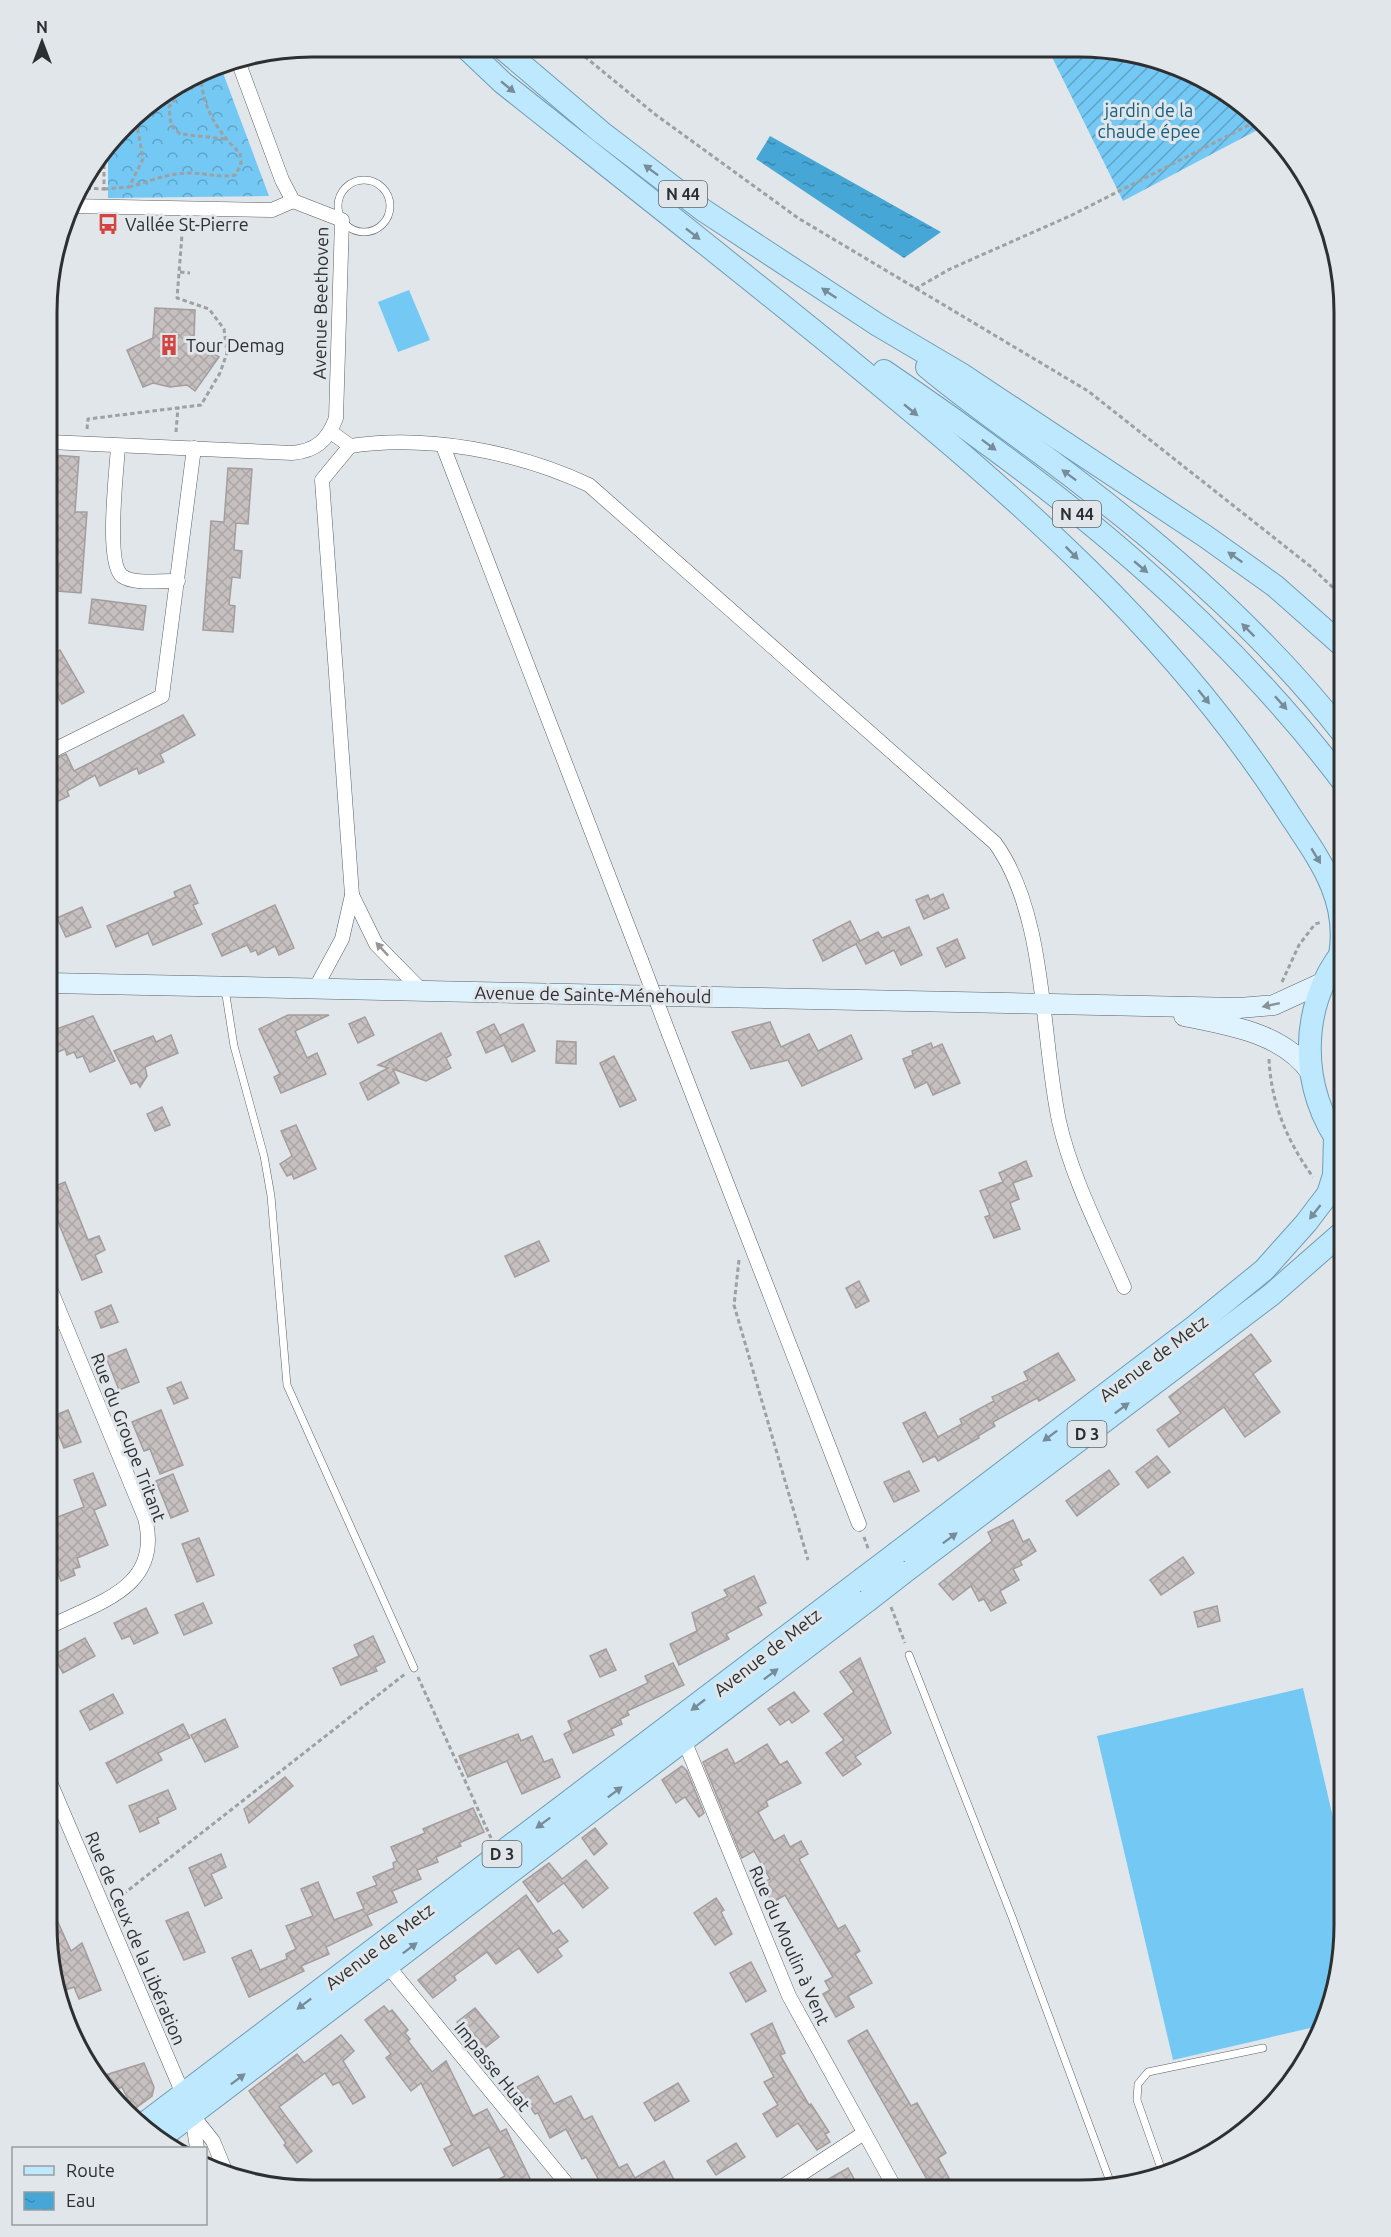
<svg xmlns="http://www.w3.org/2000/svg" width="1391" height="2237" viewBox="0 0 1391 2237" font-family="Ubuntu,sans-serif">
<defs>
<pattern id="forest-crowns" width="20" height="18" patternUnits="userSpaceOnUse" patternTransform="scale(1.5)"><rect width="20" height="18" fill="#74c8f4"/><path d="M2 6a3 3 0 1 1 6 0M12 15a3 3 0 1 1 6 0" fill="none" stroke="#60a3c6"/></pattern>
<pattern id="garden-furrows" width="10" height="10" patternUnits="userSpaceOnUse" patternTransform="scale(1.5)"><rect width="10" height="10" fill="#74c8f4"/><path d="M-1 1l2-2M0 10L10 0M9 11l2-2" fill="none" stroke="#60a3c6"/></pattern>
<pattern id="water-ripples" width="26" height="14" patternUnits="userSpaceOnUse" patternTransform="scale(1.5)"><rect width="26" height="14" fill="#46a6d5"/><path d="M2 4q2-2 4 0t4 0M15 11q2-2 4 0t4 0" fill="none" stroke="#3b88ad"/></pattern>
<pattern id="building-cross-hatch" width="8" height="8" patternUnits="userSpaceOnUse" patternTransform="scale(1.5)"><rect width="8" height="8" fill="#c7c0c0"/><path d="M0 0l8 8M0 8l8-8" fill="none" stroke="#aba5a5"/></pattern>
</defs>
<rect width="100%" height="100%" fill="#e0e6e9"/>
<path fill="url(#forest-crowns)" d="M220 65 269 196 108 198V150L137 113 211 67Z"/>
<path fill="url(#garden-furrows)" d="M1048 49C1069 49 1092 47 1113 49 1168 55 1227 88 1265 126L1123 201Z"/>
<g fill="#74c8f4">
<path d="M409 290 430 340 398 352 378 302Z"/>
<path d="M1303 1688 1344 1865V1942L1330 2010 1323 2025 1173 2060 1097 1736Z"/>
</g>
<path fill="url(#water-ripples)" d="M770 136 941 232 904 258 756 159Z"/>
<g fill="url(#building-cross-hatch)" stroke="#a49d9d" stroke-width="1.5">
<path d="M155 308 195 310 194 340 219 357 195 391 187 385 170 387 153 383 143 387 127 350 153 338Z"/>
<path d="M54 455 79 457 75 512H87L81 593 57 591 59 564H50L52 537H49Z"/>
<path d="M228 468 252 469 248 524 236 523 234 550 242 551 240 578 232 577 229 605 235 606 233 632 203 630 211 521 224 522Z"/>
<path d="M92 599 146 606 143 630 89 623Z"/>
<path d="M60 650 84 692 62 704 48 681V657Z"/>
<path d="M183 715 195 735 160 754 164 762 139 774 137 768 100 786 95 775 67 791 69 796 48 806V762L66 754 74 771Z"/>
<path d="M190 885 198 903 193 905 202 924 153 945 148 933 116 947 107 926 176 897 174 892Z"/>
<path d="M943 894 949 908 924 919 916 900 928 895 930 900Z"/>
<path d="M275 905 294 948 279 955 275 946 258 955 256 950 251 952 247 945 222 956 212 934Z"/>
<path d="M82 907 91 927 66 937 57 918Z"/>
<path d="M850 921 860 941 878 932 882 938 909 927 922 955 901 965 894 950 866 964 856 944 823 961 813 940Z"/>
<path d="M957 939 965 958 946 967 937 948Z"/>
<path d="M288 1015H329L295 1031 307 1058 317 1053 326 1074 281 1093 274 1077 280 1074 259 1029Z"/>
<path d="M93 1016 115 1061 90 1072 83 1056 77 1058 74 1052 67 1055 65 1049 53 1054 48 1041V1032Z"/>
<path d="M365 1017 374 1035 358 1043 349 1024Z"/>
<path d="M770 1022 781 1047 809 1034 818 1051 851 1035 862 1059 802 1086 788 1060 751 1069 732 1032Z"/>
<path d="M494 1024 502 1040 500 1035 523 1024 535 1051 512 1062 504 1045 486 1053 477 1032Z"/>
<path d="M441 1033 451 1055 446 1058 451 1068 426 1081 393 1069 399 1083 368 1100 360 1083 388 1068 378 1065Z"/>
<path d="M171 1035 178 1053 145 1067 147 1076 140 1087 137 1082 131 1084 114 1051 153 1036 156 1042Z"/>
<path d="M557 1041 576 1042V1064L556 1063Z"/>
<path d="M931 1043 933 1048 942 1044 960 1083 933 1095 927 1082 915 1088 903 1059 913 1055 912 1051Z"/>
<path d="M614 1056 636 1100 620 1107 600 1063Z"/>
<path d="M162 1107 170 1125 155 1131 147 1114Z"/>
<path d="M296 1125 316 1169 294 1179 292 1174 287 1176 280 1164 292 1156 281 1131Z"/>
<path d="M1026 1161 1032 1176 1013 1183 1019 1199 1010 1203 1020 1229 994 1238 985 1217 990 1215 980 1191 1003 1182 999 1173Z"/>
<path d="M65 1182 88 1240 99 1236 105 1250 95 1255 102 1272 82 1280 47 1195 48 1189Z"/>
<path d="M539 1241 549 1261 515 1277 505 1256Z"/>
<path d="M859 1281 869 1301 856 1308 846 1288Z"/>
<path d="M111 1305 118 1322 101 1328 95 1312Z"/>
<path d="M1251 1334 1271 1361 1253 1374 1280 1412 1245 1437 1224 1407 1169 1447 1157 1430 1181 1413 1169 1397Z"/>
<path d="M126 1349 139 1382 119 1390 106 1357Z"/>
<path d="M1058 1353 1075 1380 1039 1401 1037 1398 993 1422 995 1426 978 1436 979 1438 938 1461 935 1456 923 1462 903 1423 925 1412 938 1437 962 1424 960 1419 994 1401 992 1397 1028 1380 1024 1372Z"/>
<path d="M181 1382 188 1398 174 1404 167 1388Z"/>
<path d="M68 1410 81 1442 64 1448 51 1417Z"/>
<path d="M161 1410 183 1465 160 1474 150 1449 144 1451 132 1422Z"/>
<path d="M1157 1456 1170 1472 1148 1488 1136 1472Z"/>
<path d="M1109 1470 1119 1484 1077 1516 1066 1501Z"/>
<path d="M909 1471 919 1491 894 1502 884 1482Z"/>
<path d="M93 1473 106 1505 94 1510 108 1545 77 1558 80 1567 73 1569 75 1575 61 1581 47 1547V1521L84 1507 74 1480Z"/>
<path d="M173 1474 188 1511 171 1518 156 1481Z"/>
<path d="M1013 1520 1023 1542 1029 1539 1036 1551 1020 1561 1022 1565 1013 1569 1019 1580 1000 1591 1006 1603 991 1611 984 1599 979 1601 971 1586 953 1600 939 1584 992 1541 988 1532Z"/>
<path d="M199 1538 214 1575 197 1582 182 1544Z"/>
<path d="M1183 1557 1194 1573 1161 1595 1150 1580Z"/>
<path d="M754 1576 766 1603 758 1607 762 1615 726 1634 729 1639 679 1665 670 1644 697 1631 692 1613 728 1596 724 1590Z"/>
<path d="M203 1603 212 1623 184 1635 175 1615Z"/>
<path d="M1217 1606 1220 1621 1198 1627 1194 1612Z"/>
<path d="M146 1608 158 1633 134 1644 130 1636 122 1639 114 1623Z"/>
<path d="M373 1636 385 1662 375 1667 377 1671 341 1685 333 1668 359 1656 354 1645Z"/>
<path d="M85 1638 95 1656 63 1673 53 1655Z"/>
<path d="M606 1649 616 1670 600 1677 590 1656Z"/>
<path d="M860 1658 891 1733 855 1757 861 1764 843 1776 826 1753 844 1740 824 1714 854 1692 840 1672Z"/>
<path d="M673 1663 684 1685 627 1711 629 1715 620 1719 622 1724 611 1729 614 1735 573 1753 564 1734 572 1730 568 1721 648 1683 645 1676Z"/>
<path d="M794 1692 809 1711 792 1723 789 1719 780 1725 768 1709Z"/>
<path d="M113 1694 123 1713 90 1730 80 1711Z"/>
<path d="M225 1719 238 1747 205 1762 191 1735Z"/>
<path d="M183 1724 190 1738 158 1753 162 1760 117 1783 106 1763Z"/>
<path d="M518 1734 521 1741 532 1736 544 1762 552 1759 560 1777 522 1794 507 1761 468 1777 459 1756Z"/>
<path d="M767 1744 780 1765 787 1761 801 1783 766 1801 768 1806 758 1812 774 1841 784 1835 790 1847 801 1841 808 1854 799 1859 838 1929 845 1925 860 1951 855 1954 872 1983 848 1996 854 2007 836 2017 823 1994 830 1990 825 1981 833 1977 785 1895 772 1903 762 1883 770 1879 754 1851 742 1858 703 1762 727 1749 735 1764Z"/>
<path d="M682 1766 687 1771 704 1813 699 1817 685 1797 676 1803 662 1780Z"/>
<path d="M285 1777 293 1786 249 1823 244 1809Z"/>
<path d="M168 1790 176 1809 157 1818 159 1823 140 1832 129 1806Z"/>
<path d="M473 1808 484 1832 459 1843 461 1846 436 1857 438 1862 417 1870 421 1879 392 1891 397 1902 367 1915 372 1925 326 1947 329 1954 301 1966 304 1971 249 1997 232 1958 251 1950 260 1970 287 1959 286 1954 296 1949 286 1926 313 1916 301 1889 318 1882 334 1920 364 1909 357 1893 377 1885 373 1877 394 1868 393 1863 397 1861 391 1847 425 1833 423 1829Z"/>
<path d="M595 1828 607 1844 594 1855 582 1838Z"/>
<path d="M221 1854 226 1867 211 1874 222 1898 205 1906 189 1868Z"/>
<path d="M586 1860 608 1888 583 1908 564 1883 538 1902 523 1882 549 1863 562 1879Z"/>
<path d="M526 1895 553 1934 559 1930 568 1941 557 1949 562 1956 538 1973 519 1948 496 1964 487 1952 454 1976 456 1980 433 1998 418 1980Z"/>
<path d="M47 1898 71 1951 82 1943 101 1990 79 1999 74 1987 60 1992 46 1925Z"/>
<path d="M716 1898 724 1910 721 1912 732 1934 715 1945 694 1913Z"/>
<path d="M188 1912 205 1952 184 1960 166 1921Z"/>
<path d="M751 1962 766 1991 746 2002 730 1973Z"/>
<path d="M384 2006 389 2012 392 2010 408 2030 405 2033 410 2039 408 2041 432 2072 446 2061 473 2116 487 2109 500 2132 506 2129 535 2189H481L505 2176 489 2147 453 2166 444 2149 452 2145 421 2083 411 2091 386 2058 391 2054 365 2020Z"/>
<path d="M475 2008 499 2037 481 2051 457 2022Z"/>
<path d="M772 2023 785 2053 780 2055 809 2105 811 2104 829 2132 825 2134 830 2142 817 2150 798 2123 777 2137 763 2114 778 2105 764 2082 774 2077 751 2034Z"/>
<path d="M867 2030 911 2106 917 2103 946 2153 938 2158 949 2178 932 2188 848 2041Z"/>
<path d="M341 2035 354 2051 343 2061 365 2097 353 2104 339 2082 333 2085 325 2073 279 2107 312 2151 297 2163 284 2145 286 2143 249 2091 297 2054 304 2063Z"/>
<path d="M144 2063 154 2087 152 2096 133 2110 122 2087 108 2093 96 2078Z"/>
<path d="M538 2076 554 2104 571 2096 584 2120 592 2116 619 2168 627 2164 635 2178 664 2161 679 2189H604L586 2157 582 2159 566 2129 550 2138 538 2113 535 2114 517 2087Z"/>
<path d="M678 2083 689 2101 655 2121 644 2103Z"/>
<path d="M736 2143 745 2157 716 2175 707 2161Z"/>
<path d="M848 2168 857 2184 847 2190H809Z"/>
</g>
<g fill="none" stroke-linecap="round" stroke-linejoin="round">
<defs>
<g id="lane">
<circle cx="364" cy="206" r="26"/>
<path d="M225 989 234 1046 264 1156 271 1196 287 1385 414 1668"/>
<path d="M909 1655 1012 1917 1111 2184"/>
<path d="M1163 2174 1137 2100 1138 2084 1148 2072 1263 2048"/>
</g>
<g id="street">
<path d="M70 206 272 210 293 201"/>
<path d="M49 442 292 453C316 451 328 440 336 418L342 220 293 201 282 180 238 61"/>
<path d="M118 446C117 469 105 562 122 576 134 585 163 580 178 581"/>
<path d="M350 446C427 434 519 452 589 485L995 843C1047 915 1041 1037 1059 1121 1071 1176 1102 1236 1124 1287"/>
<path d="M443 446 641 960"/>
<path d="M48 753 162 696 194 448"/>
<path d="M352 895 376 944 422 991"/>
<path d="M315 989 342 939 352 895 322 480 350 446 331 432"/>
<path d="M669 1034 859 1524"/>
<path d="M47 1628C98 1602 163 1588 145 1518L47 1281"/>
<path d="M684 1740 789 1996 896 2190"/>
<path d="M47 1775 192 2115 197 2148"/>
<path d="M387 1965 571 2189"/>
<path d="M193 2116 213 2141 227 2175"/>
<path d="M777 2190 864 2133"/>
</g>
<g id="secondary">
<path d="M48 983 1239 1008 1274 1005 1324 982"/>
<path d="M1184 1016C1228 1025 1284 1033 1311 1073"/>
</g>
<g id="primary">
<path d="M465 47 503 83C620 176 737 268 852 362 1016 497 1170 629 1286 809 1317 857 1350 896 1340 956"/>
<path d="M501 47 601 132 703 210 878 325 961 374 1205 536 1275 586 1344 647"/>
<path d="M927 367C977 409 1032 445 1084 486 1178 558 1271 641 1344 735"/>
<path d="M884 371C1055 487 1219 617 1344 783"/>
<path d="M1343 1148C1299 1091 1298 1007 1344 950"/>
<path d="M898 1552 1194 1327 1264 1270 1306 1223 1328 1194 1334 1175 1335 1137"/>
<path d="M903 1573 1271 1295 1344 1231"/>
<path d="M141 2126 861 1580"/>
<path d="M158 2140 867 1601"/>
</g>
</defs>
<use href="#lane" stroke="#5c6164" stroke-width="8"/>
<use href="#street" stroke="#5c6164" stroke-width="15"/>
<use href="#secondary" stroke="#5c6164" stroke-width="21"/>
<use href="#primary" stroke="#6f9db6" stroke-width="24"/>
<g stroke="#9ca1a3" stroke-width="3" stroke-dasharray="4.5 3" stroke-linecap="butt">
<path d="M573 47 656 115 798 218 1088 391 1310 566 1344 598"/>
<path d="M201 83 178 95 169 107 171 125 180 134 225 139"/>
<path d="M129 187C148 182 168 173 189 173 206 173 219 178 236 175L241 163 240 153C217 132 201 105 201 73"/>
<path d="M79 188 104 189V155"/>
<path d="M104 189 129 187 143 159 135 115"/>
<path d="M180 272 190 273"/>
<path d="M915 289 950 269 1072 215 1259 120"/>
<path d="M87 429 88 419 201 405 220 373 227 353 224 329 209 309 177 298 183 222"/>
<path d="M176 432 178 407"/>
<path d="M1282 982 1299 945 1315 924 1322 922"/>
<path d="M1269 1059C1271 1103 1287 1141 1313 1177"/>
<path d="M739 1260 734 1305 808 1560"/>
<path d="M864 1537 869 1551"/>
<path d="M891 1607 905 1643"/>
<path d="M418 1677 491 1838"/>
<path d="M117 1899 405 1674"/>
</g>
<use href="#lane" stroke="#fff" stroke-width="7"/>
<use href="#street" stroke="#fff" stroke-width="14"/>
<use href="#secondary" stroke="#dff3fe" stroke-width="20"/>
<use href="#primary" stroke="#bee8fe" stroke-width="22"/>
<defs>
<path id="street-bridge" d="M641 960 669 1034"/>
<g id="primary-bridge">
<path d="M861 1580 898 1552"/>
<path d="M867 1601 903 1573"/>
</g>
</defs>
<use href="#street-bridge" stroke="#5c6164" stroke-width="15" stroke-linecap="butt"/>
<use href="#primary-bridge" stroke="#6f9db6" stroke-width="24" stroke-linecap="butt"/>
<use href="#street-bridge" stroke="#fff" stroke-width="14"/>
<use href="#primary-bridge" stroke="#bee8fe" stroke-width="22"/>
</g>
<defs><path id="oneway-solid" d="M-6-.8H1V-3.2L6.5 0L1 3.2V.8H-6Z" transform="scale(1.5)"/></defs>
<g fill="#768c98">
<use href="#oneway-solid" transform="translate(508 87) rotate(39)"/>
<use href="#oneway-solid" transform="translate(651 170) rotate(-143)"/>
<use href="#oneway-solid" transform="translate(693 234) rotate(38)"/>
<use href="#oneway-solid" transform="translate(829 293) rotate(-146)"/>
<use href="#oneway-solid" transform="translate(911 410) rotate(39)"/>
<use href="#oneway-solid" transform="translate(989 445) rotate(37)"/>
<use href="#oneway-solid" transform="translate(1069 475) rotate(-143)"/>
<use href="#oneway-solid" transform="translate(1072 553) rotate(45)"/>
<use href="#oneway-solid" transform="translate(1235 557) rotate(-145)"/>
<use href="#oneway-solid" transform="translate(1141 567) rotate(40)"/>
<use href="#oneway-solid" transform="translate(1248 630) rotate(-135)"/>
<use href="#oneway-solid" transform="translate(1204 697) rotate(51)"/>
<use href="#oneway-solid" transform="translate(1281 703) rotate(48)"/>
<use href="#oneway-solid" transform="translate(1316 856) rotate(59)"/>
<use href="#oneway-solid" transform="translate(1315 1212) rotate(128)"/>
<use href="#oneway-solid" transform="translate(1122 1408) rotate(-37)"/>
<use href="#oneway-solid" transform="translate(1050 1436) rotate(143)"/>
<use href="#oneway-solid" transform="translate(950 1538) rotate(-37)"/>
<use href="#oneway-solid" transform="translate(771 1674) rotate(-37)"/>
<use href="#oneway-solid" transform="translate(698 1705) rotate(142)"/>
<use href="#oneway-solid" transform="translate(615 1792) rotate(-37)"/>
<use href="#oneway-solid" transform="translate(543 1823) rotate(143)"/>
<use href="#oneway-solid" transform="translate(410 1948) rotate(-37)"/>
<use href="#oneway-solid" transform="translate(304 2004) rotate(143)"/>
<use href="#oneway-solid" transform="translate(238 2079) rotate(-37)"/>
</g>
<use fill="#969798" href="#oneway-solid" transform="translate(382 949) rotate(-133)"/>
<use fill="#869198" href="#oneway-solid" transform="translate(1271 1005) rotate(168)"/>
<defs>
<symbol id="bus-bare" viewBox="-9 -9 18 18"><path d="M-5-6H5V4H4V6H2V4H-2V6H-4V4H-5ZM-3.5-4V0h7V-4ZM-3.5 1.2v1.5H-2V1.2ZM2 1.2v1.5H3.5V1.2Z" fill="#d34441" stroke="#e0e6e9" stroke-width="2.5" paint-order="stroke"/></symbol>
<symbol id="building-bare" viewBox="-9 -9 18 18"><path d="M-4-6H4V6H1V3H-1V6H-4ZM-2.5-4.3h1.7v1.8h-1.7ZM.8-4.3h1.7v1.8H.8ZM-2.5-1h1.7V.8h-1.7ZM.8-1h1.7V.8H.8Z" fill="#d34441" stroke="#e0e6e9" stroke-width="2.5" paint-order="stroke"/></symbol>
</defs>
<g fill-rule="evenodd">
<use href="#bus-bare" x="93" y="209" width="30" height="30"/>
<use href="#building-bare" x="154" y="330" width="30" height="30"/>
</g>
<g text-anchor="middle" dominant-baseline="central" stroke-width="6" stroke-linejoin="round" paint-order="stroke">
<g fill="#e0e6e9" stroke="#636668" stroke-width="1.5">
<rect x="659" y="181" width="48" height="26" rx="4.5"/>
<rect x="1053" y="501" width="48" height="26" rx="4.5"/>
<rect x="1067.5" y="1421" width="39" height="26" rx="4.5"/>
<rect x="482.5" y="1841" width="39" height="26" rx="4.5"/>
</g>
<g font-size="16" font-weight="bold" fill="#2d2f31">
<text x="683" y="194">N 44</text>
<text x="1077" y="514">N 44</text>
<text x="1087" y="1434">D 3</text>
<text x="502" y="1854">D 3</text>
</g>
<g font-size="18" fill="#155e7e" stroke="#e0e6e9">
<text x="1149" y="110">jardin de la<tspan x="1149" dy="21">chaude épee</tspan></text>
</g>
<g font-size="18" fill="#2d2f31" stroke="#e0e6e9" text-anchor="start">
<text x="125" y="224">Vallée St-Pierre</text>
<text x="186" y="345">Tour Demag</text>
</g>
<g font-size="18" fill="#2d2f31" stroke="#e0e6e9">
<text transform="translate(320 303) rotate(-89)">Avenue Beethoven</text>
<text transform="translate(593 994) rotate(1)">Avenue de Sainte-Ménehould</text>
<text transform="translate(1153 1358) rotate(-37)">Avenue de Metz</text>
<text transform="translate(129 1437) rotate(69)">Rue du Groupe Tritant</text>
<text transform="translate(767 1652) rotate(-38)">Avenue de Metz</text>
<text transform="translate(136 1938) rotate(67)">Rue de Ceux de la Libération</text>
<text transform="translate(790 1945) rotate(66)">Rue du Moulin à Vent</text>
<text transform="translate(379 1946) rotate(-37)">Avenue de Metz</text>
<text transform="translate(493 2066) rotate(51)">Impasse Huat</text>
</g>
</g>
<path d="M0 0H1391V2237H0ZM312 57H1079A255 255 0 0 1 1334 312V1925A255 255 0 0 1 1079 2180H312A255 255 0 0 1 57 1925V312A255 255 0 0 1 312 57Z" fill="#e0e6e9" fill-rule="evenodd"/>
<path fill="none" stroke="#2d2f31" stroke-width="3" d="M312 57H1079A255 255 0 0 1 1334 312V1925A255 255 0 0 1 1079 2180H312A255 255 0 0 1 57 1925V312A255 255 0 0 1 312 57Z"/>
<rect x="12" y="2147" width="195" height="78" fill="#e0e6e9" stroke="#989d9f" stroke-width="1.5"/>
<rect x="24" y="2166" width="30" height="9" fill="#bee8fe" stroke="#989d9f" stroke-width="1.5"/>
<text x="66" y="2177" font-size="18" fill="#2d2f31">Route</text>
<rect x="24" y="2192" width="30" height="18" fill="url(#water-ripples)" stroke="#989d9f" stroke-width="1.5"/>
<text x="66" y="2207" font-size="18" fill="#2d2f31">Eau</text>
<g transform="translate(42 42)" stroke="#e0e6e9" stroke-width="4.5" paint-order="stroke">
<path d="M0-4.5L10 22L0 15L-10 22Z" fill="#2d2f31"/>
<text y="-9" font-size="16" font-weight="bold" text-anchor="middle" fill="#2d2f31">N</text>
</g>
</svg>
